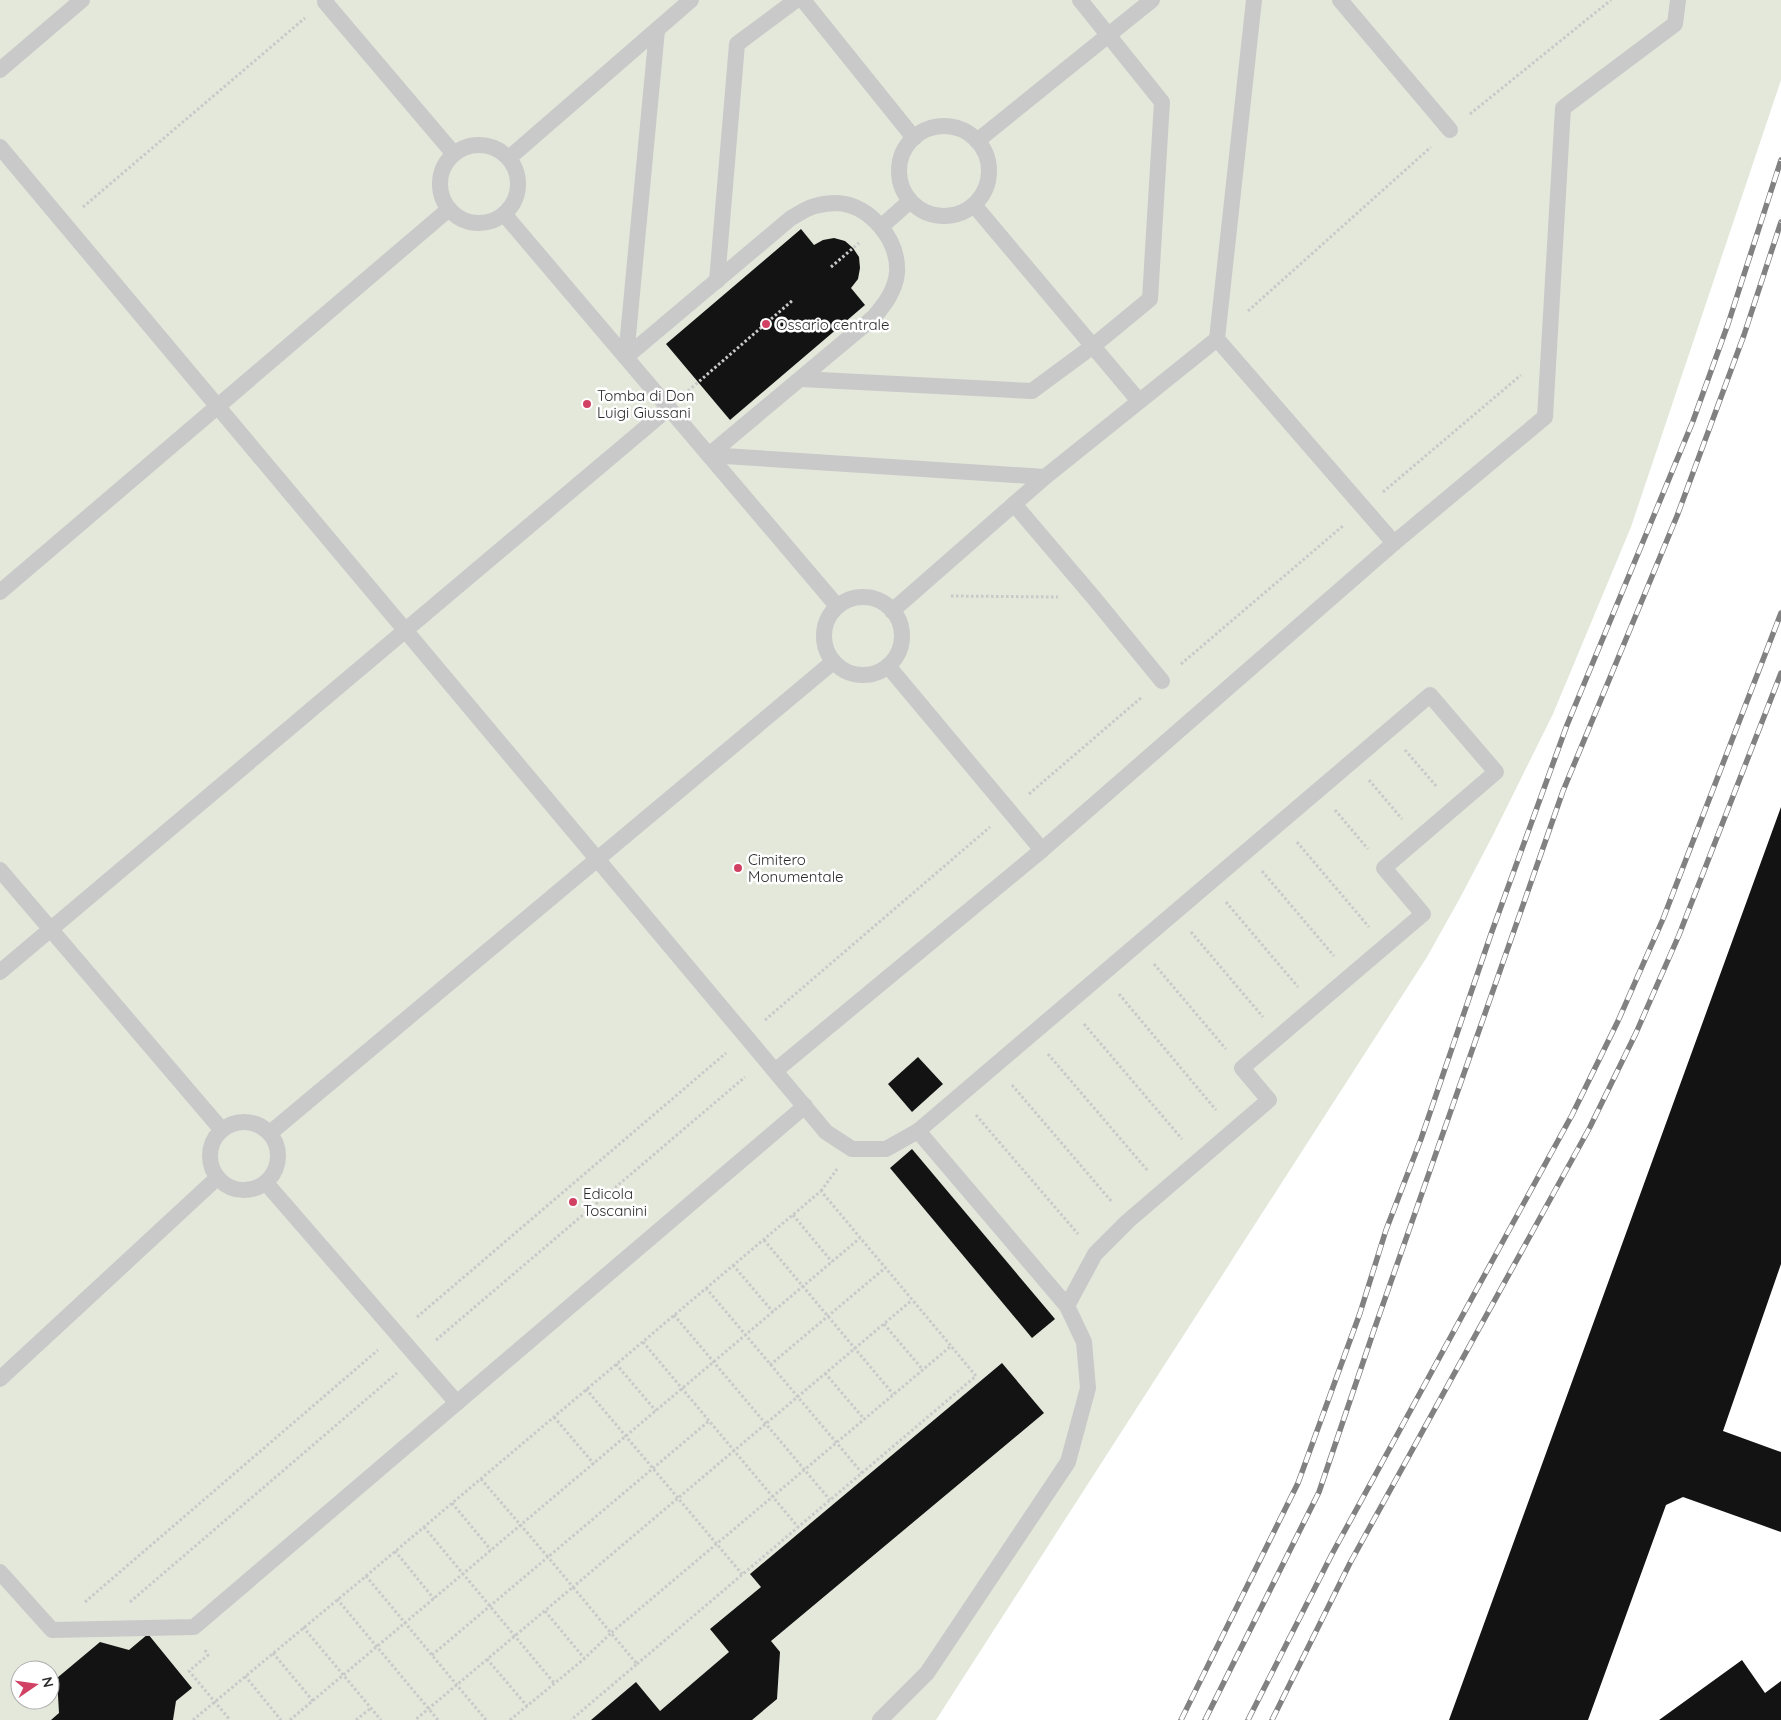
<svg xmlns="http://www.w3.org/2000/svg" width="1781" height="1720" viewBox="0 0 1781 1720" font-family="Quicksand,sans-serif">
<rect width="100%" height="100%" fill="#fff"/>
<path fill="#e4e8db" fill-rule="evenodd" d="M0 0H1781V80L1631 527 1553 714 1492 837 1460 898 1427 957 936 1720H0ZM20 1670H50V1700H20Z"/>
<g fill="#131313">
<path d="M801 229 814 245 823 240 834 238 845 241 853 248 859 257 860 268 858 279 851 288 865 305 730 420 666 344Z"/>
<path d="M1781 807V1264L1723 1431 1781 1452V1532L1683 1497 1666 1505 1588 1720H1449Z"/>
<path d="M918 1057 943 1084 912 1112 888 1084Z"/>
<path d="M912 1149 1055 1319 1032 1338 890 1168Z"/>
<path d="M1002 1363 1044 1413 771 1641 780 1652 777 1699 752 1720H591L636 1682 660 1711 729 1652 710 1629 761 1587 750 1574Z"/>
<path d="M148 1634 192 1688 176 1701 173 1720H51L59 1713 57 1678 100 1642 129 1650Z"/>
<path d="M1742 1660 1765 1693 1781 1681V1720H1659Z"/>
</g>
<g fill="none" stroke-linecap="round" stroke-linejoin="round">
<g stroke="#c9c9c9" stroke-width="3" stroke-dasharray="2.5 2.5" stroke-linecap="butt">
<path d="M1470 114 1611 0"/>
<path d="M83 207 305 18"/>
<path d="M831 267 859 243"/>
<path d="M1248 311 1431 147"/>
<path d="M688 391 793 300"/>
<path d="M1383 492 1521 375"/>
<path d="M951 596 1058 597"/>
<path d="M1181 664 1344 525"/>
<path d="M1405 750 1437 787"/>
<path d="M1369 780 1402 819"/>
<path d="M1029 794 1142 697"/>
<path d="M1335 810 1368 849"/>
<path d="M1297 842 1369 927"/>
<path d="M1262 871 1334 956"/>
<path d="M1226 902 1298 987"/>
<path d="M1191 932 1263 1017"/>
<path d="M1154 964 1226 1049"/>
<path d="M1119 994 1216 1110"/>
<path d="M765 1020 990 827"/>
<path d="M1084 1024 1182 1139"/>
<path d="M1048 1054 1148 1171"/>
<path d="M1012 1085 1112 1202"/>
<path d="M976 1115 1078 1234"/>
<path d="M821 1191 837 1169"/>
<path d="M793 1215 832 1262"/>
<path d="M764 1240 893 1394"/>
<path d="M733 1265 773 1312"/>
<path d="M706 1288 862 1473"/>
<path d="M674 1315 830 1500"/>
<path d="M417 1317 726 1053"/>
<path d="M884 1324 923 1370"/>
<path d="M436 1340 745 1077"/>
<path d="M643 1342 798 1527"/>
<path d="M616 1364 656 1411"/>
<path d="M770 1365 885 1268"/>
<path d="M825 1373 864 1419"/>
<path d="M586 1389 742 1574"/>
<path d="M554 1417 594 1464"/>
<path d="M481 1479 548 1557 709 1421"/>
<path d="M452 1503 491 1550"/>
<path d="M424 1527 554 1683"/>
<path d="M395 1551 434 1599"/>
<path d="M366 1576 821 1191 951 1346 611 1633 573 1587 415 1720"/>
<path d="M337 1599 438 1720"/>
<path d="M85 1602 378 1350"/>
<path d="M130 1602 397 1373"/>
<path d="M545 1611 584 1658"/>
<path d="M303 1627 381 1720"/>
<path d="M205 1650 208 1655 189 1671 230 1720"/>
<path d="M273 1653 313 1701"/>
<path d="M432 1655 548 1557 573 1587 912 1300"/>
<path d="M487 1659 527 1706"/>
<path d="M637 1664 976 1376 951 1346"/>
<path d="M245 1676 281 1720"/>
<path d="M193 1720 366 1576 486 1720"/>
<path d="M290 1720 860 1238"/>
<path d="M356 1720 371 1708"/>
<path d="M510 1720 584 1659 611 1633 637 1664 571 1720"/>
</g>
<g stroke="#c9c9c9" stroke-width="16">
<path d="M803 0 914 138"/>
<path d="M1254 0 1217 339 1394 543"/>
<path d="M1340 0 1450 130"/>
<path d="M325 2 454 154"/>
<path d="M657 30 626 357 791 218C798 214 807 208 815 206 822 204 831 203 838 203 871 206 899 240 897 273 895 291 885 304 874 317L709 455 1045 477"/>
<path d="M0 70 82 0"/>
<circle cx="944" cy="171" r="45"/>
<path d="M977 141 1152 0"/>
<circle cx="479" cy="184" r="39"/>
<path d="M0 147 826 1132 852 1149H886L918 1131"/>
<path d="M509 158 691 0"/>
<path d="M974 205 1139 401"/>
<path d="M504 214 837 606"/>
<path d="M882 226 910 201"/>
<path d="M717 281 737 44 796 0"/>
<path d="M801 379 1032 391 1093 346 1150 299 1162 102 1080 0"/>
<path d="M1014 504 1094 598 1162 681"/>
<path d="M0 592 449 209"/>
<circle cx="863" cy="636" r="39"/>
<path d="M892 611 1045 477 1217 339"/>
<path d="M888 666 1042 850"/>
<path d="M1430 695 1496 772 1384 868 1423 914 1242 1068 1269 1100 1128 1221 1095 1254 1067 1306 918 1131Z"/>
<path d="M0 870 221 1129"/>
<path d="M0 972 669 408"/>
<path d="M775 1071 1042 850 1394 543 1545 417 1563 108 1675 24 1678 0"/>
<circle cx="244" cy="1156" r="34"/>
<path d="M270 1133 833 662"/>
<path d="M266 1183 457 1403"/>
<path d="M0 1379 217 1178"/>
<path d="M0 1572 52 1630 194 1627 805 1106"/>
<path d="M880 1720 927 1673 1068 1462 1088 1388 1084 1342 1067 1306"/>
</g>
<defs>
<g id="rail">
<path d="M1181 1720 1298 1483 1360 1313 1386 1230 1421 1139 1491 934 1567 725 1693 421 1728 324 1781 160"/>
<path d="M1205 1720 1319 1492 1374 1330 1563 791 1677 516 1744 335 1781 222"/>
<path d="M1248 1720 1332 1554 1572 1115 1618 1021 1663 919 1781 613"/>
<path d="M1272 1720 1350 1563 1590 1127 1636 1033 1679 935 1781 673"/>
</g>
</defs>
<use href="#rail" stroke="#818181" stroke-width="5.5"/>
<use href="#rail" stroke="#fff" stroke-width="4" stroke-dasharray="11" stroke-linecap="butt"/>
</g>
<g fill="#d04163" stroke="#fff" stroke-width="2">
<circle cx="766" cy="324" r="5"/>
<circle cx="587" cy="404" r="5"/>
<circle cx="738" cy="868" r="5"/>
<circle cx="573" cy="1202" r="5"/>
</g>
<g text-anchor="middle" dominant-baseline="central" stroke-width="5" stroke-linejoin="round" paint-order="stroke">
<g font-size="15" fill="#2c2c2c" stroke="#fff" text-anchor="start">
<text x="776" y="324">Ossario centrale</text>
<text x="597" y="395">Tomba di Don<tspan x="597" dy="17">Luigi Giussani</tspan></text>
<text x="748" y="859">Cimitero<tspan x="748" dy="17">Monumentale</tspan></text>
<text x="583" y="1193">Edicola<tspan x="583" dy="17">Toscanini</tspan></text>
</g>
</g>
<g transform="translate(35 1685) rotate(77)"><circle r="24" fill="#ffffff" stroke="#ababab"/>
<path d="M0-4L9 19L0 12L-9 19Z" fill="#d04163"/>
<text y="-8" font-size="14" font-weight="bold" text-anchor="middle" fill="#2c2c2c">N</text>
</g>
</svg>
